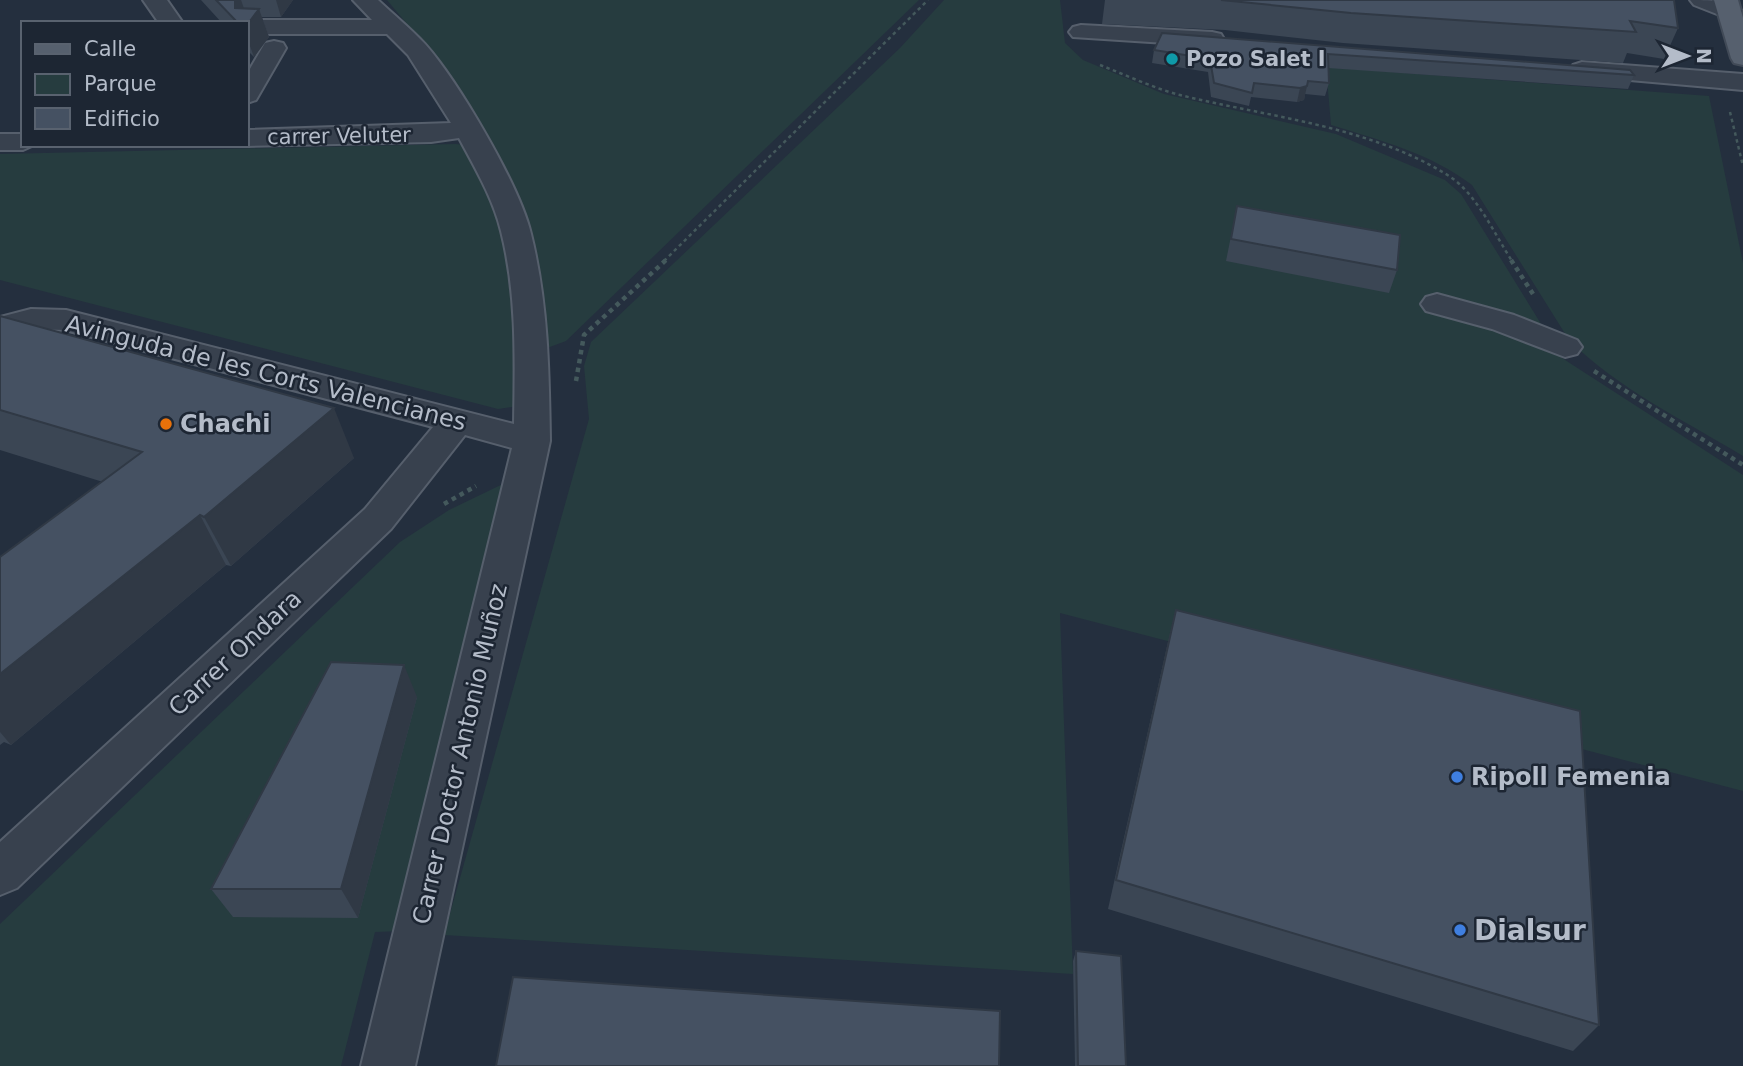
<svg xmlns="http://www.w3.org/2000/svg" width="1743" height="1066" viewBox="0 0 1743 1066" font-family="'DejaVu Sans',sans-serif">
<rect width="100%" height="100%" fill="#242f3e"/>
<g fill="#263c3f">
<path d="M387 0H919L566 341 547 348 477 125 447 72Z"/>
<path d="M944 0H1060L1065 43 1083 60 1164 94 1336 134 1445 180 1461 194 1562 358 1743 475V791L1060 613 1073 974 444 935 589 419 584 366 591 342 900 48Z"/>
<path d="M1326 67 1709 96 1743 263V456C1684 420 1618 389 1569 340L1472 185C1432 154 1379 140 1331 125Z"/>
<path d="M455 144 465 145 473 156 501 225 513 317 521 350 518 402 512 407 498 409 0 280V154Z"/>
<path d="M509 481 401 931 375 932 341 1066H0V924L400 542 449 510Z"/>
</g>
<g fill="none" stroke-linecap="round" stroke-linejoin="round">
<defs>
<g id="minor">
<path d="M143 0H167L183 23H159Z"/>
<path d="M353 0H378C394 15 410 28 425 44 458 81 520 186 531 234 548 302 549 371 550 441L415 1066H361L512 448 465 435 391 529 17 888 0 895V842L365 509 433 427 65 330 31 329 0 337V317L31 309 66 310 514 424C515 360 517 294 501 231 493 198 475 168 459 138L431 142 247 146 244 145H247V130L451 123 408 55 387 34H247V23H238L247 20H372Z"/>
<path d="M1690 0C1707 0 1731 0 1742 11L1738 16H1722L1694 5Z"/>
<path d="M1081 25 1212 32 1221 34 1224 39 1221 44 1212 46 1073 37 1069 32 1073 27Z"/>
<path d="M274 41 283 43 286 48 256 100 247 103V74L265 43Z"/>
<path d="M1582 62 1743 74V90L1573 75 1569 70 1573 65Z"/>
<path d="M0 134H23V145H34L23 150H0Z"/>
<path d="M1437 294 1514 315 1577 340 1582 347 1577 354 1565 357 1492 329 1426 311 1421 304 1426 297Z"/>
</g>
<path id="major" d="M1714 0H1738L1743 18V65L1734 63 1731 58Z"/>
</defs>
<use href="#minor" stroke="#565f6c" stroke-width="4"/>
<use href="#major" stroke="#414a57" stroke-width="4"/>
<g stroke="#44595c" stroke-width="2.5" stroke-dasharray="3.5 3.5" stroke-linecap="butt">
<path d="M1100 65C1126 75 1153 88 1180 95 1268 117 1370 126 1449 176 1477 194 1495 235 1512 261"/>
<path d="M1730 112 1743 166"/>
<path d="M664 261 928 0"/>
</g>
<g stroke="#44595c" stroke-width="4.5" stroke-dasharray="4.5 4.5" stroke-linecap="butt">
<path d="M1511 260 1533 294"/>
<path d="M1594 371 1743 465"/>
<path d="M576 381 584 335 666 260"/>
<path d="M444 504 476 486"/>
</g>
<use href="#minor" fill="#38414e" fill-rule="evenodd"/>
<use href="#major" fill="#56606e" fill-rule="evenodd"/>
</g>
<g fill="#3b4654">
<path d="M201 0H293L281 17H262L269 37 254 57 247 50V23H222Z"/>
<path d="M1105 0H1674L1678 28 1664 59 1627 53 1623 63 1343 43 1225 30 1102 24Z"/>
<path d="M1162 33 1634 75 1628 89 1328 68 1329 83 1325 96 1305 94 1304 100 1297 102 1251 97 1249 106 1211 97 1208 72 1152 63 1154 50Z"/>
<path d="M1237 206 1397 270 1389 293 1226 261Z"/>
<path d="M0 316 354 458 231 566 226 565 11 745 4 742 0 745V557L103 482 0 450Z"/>
<path d="M1176 610 1599 1025 1573 1051 1108 909 1168 642Z"/>
<path d="M417 697 358 918 233 917 211 889Z"/>
<path d="M1076 951 1126 1066H1075L1073 961Z"/>
</g>
<g fill="#303945">
<path d="M227 0H241L247 17 236 22Z"/>
<path d="M276 0H293L281 17Z"/>
<path d="M259 9 269 37 254 57 247 38V25Z"/>
<path d="M1307 86 1304 100 1297 102 1300 88Z"/>
<path d="M334 408 354 458 231 566 204 517Z"/>
<path d="M200 515 226 565 11 745 0 732V674Z"/>
<path d="M404 665 417 697 358 918 341 889Z"/>
</g>
<g fill="#455162" stroke="#303945" stroke-width="2">
<path d="M216 0H235V8L259 9 247 25V23H238Z"/>
<path d="M1221 0H1674L1678 28 1630 21 1636 32 1351 13Z"/>
<path d="M1162 33 1630 70 1634 75 1328 54 1329 83 1308 81 1307 86 1300 88 1254 83 1252 93 1214 83 1210 59 1154 50Z"/>
<path d="M1237 206 1400 235 1397 270 1231 239Z"/>
<path d="M0 316 334 408 204 517 200 515 0 674V557L142 452 0 410Z"/>
<path d="M1176 610 1580 711 1599 1025 1116 880Z"/>
<path d="M331 662 404 665 341 889H211Z"/>
<path d="M1076 951 1121 956 1126 1066H1078Z"/>
<path d="M513 977 1000 1011 999 1066H496Z"/>
</g>
<circle fill="#0f9aa8" stroke="#1d2633" stroke-width="2.5" cx="1172" cy="59" r="7"/>
<circle fill="#e8710a" stroke="#1d2633" stroke-width="2.5" cx="166" cy="424" r="7"/>
<g fill="#3f7fe0" stroke="#1d2633" stroke-width="2.5">
<circle cx="1457" cy="777" r="7"/>
<circle cx="1460" cy="930" r="7"/>
</g>
<g text-anchor="middle" dominant-baseline="central" stroke-width="5" stroke-linejoin="round" paint-order="stroke">
<g font-size="21" font-weight="bold" fill="#b4bcc9" stroke="#1d2633" text-anchor="start">
<text x="1186" y="59">Pozo Salet I</text>
</g>
<g font-size="21" fill="#b4bcc9" stroke="#1d2633">
<text transform="translate(339 136) rotate(-1)">carrer Veluter</text>
</g>
<g font-size="24" fill="#b4bcc9" stroke="#1d2633">
<text transform="translate(266 373) rotate(14)">Avinguda de les Corts Valencianes</text>
<text transform="translate(235 653) rotate(-43)">Carrer Ondara</text>
<text transform="translate(460 754) rotate(-77)">Carrer Doctor Antonio Muñoz</text>
</g>
<g font-size="24" font-weight="bold" fill="#b4bcc9" stroke="#1d2633" text-anchor="start">
<text x="180" y="424">Chachi</text>
<text x="1471" y="777">Ripoll Femenia</text>
</g>
<g font-size="28" font-weight="bold" fill="#b4bcc9" stroke="#1d2633" text-anchor="start">
<text x="1474" y="930">Dialsur</text>
</g>
</g>
<rect x="21" y="21" width="228" height="126" fill="#1d2633" stroke="#59626f" stroke-width="2"/>
<rect x="35" y="44" width="35" height="10" fill="#56606e" stroke="#59626f" stroke-width="2"/>
<text x="84" y="56" font-size="21" fill="#b4bcc9">Calle</text>
<rect x="35" y="74" width="35" height="21" fill="#263c3f" stroke="#59626f" stroke-width="2"/>
<text x="84" y="91" font-size="21" fill="#b4bcc9">Parque</text>
<rect x="35" y="108" width="35" height="21" fill="#455162" stroke="#59626f" stroke-width="2"/>
<text x="84" y="126" font-size="21" fill="#b4bcc9">Edificio</text>
<g transform="translate(1687 56) rotate(90)" stroke="#1d2633" stroke-width="5" paint-order="stroke">
<path d="M0-5L12 26L0 18L-12 26Z" fill="#b4bcc9"/>
<text y="-10" font-size="19" font-weight="bold" text-anchor="middle" fill="#b4bcc9">N</text>
</g>
</svg>
